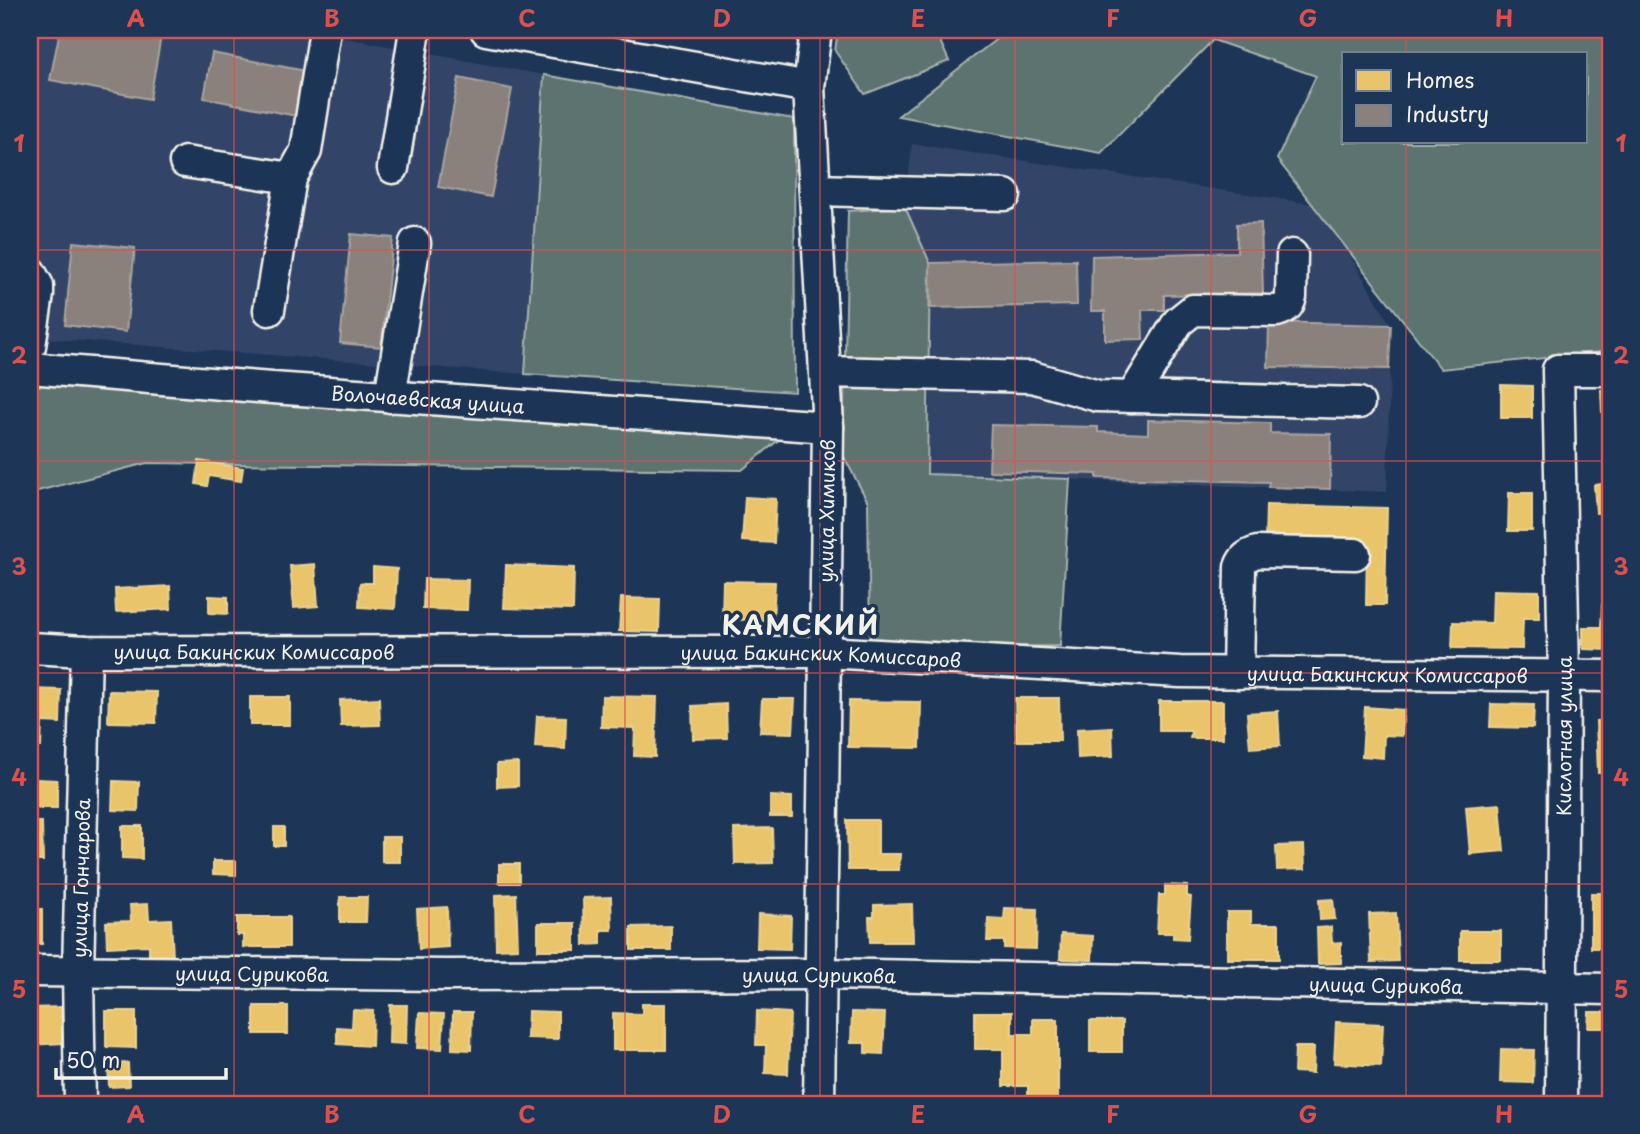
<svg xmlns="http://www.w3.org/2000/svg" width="1640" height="1134" viewBox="0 0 1640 1134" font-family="'Playpen Sans',sans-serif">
<rect width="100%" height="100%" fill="#1d3557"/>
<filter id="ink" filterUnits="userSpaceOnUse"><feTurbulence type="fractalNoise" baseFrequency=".0143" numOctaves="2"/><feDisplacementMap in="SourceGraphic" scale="14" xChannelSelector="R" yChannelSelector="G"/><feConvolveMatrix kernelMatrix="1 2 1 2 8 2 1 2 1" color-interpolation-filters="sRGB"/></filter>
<g filter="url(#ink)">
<g fill="#304568">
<path d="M30 30H302L544 75 525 374 30 337Z"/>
<path d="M912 144 1320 205 1391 325 1387 492 927 474 930 263 905 207Z"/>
</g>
<g fill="#5b7370" stroke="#a8b2ac" stroke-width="2" fill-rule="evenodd">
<path d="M838 30H935L949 61 865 94 835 51Z"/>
<path d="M1008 30H1610V351L1441 369 1277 159 1316 76 1213 40 1101 153 898 116ZM1344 54H1586V142H1344Z"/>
<path d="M544 75 794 119 795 392 525 374Z"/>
<path d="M905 207 930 263 927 474 1070 479 1060 646 870 647 868 502 843 455 848 211Z"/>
<path d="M30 379 787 433 742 470 147 463 30 493Z"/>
</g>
<g fill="#e9c46a" stroke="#ecd290" stroke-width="2">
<path d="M1501 385 1532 386V418H1501Z"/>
<path d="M1601 390H1610V412H1602Z"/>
<path d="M199 461 243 468 241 481 209 476 207 486 196 484Z"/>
<path d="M1610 483V512L1596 513 1594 485Z"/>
<path d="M1509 493H1532V531H1508Z"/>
<path d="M745 497 776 499 774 543 742 541Z"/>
<path d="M1266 505 1387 508 1385 605H1366L1367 543 1265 540Z"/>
<path d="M315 564 318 606 294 608 290 566Z"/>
<path d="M506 565 574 568 573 610 504 608Z"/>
<path d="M373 567 397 569 395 609 359 607 360 583H373Z"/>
<path d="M424 579 468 580 467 610 423 609Z"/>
<path d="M723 581 775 582 773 621 722 619Z"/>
<path d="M170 586 171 609 116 612 115 589Z"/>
<path d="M1493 590 1539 591V618H1523L1522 649 1452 648 1453 622 1492 623Z"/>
<path d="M209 596 228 597V614L209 613Z"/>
<path d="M621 598 660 599 659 632 619 631Z"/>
<path d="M1602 604H1610V650L1583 649V627H1601Z"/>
<path d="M30 689 61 690 60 723 42 722 41 747H30Z"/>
<path d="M109 691 157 692 156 723 108 722Z"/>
<path d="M602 696 657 697 655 757 634 756 635 728 601 727Z"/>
<rect x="250" y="697" width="40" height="28"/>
<path d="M379 698 380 725 341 726 340 700Z"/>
<path d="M1015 698H1059L1060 741H1016Z"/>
<path d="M762 699H795L793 733 760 732Z"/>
<path d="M849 701 921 702 920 748 848 747Z"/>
<path d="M1159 701H1223V738H1190L1191 731H1159Z"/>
<path d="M726 704 727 738 693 739 692 706Z"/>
<path d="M1491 704 1534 705 1533 728 1490 727Z"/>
<path d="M1365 707 1404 710 1402 736 1384 735 1383 758 1362 756Z"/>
<path d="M1278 711 1280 746 1250 748 1247 713Z"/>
<path d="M537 716 566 717 565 749 535 747Z"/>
<path d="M1610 720V773H1598L1596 721Z"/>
<path d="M1112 727 1113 756 1078 758 1077 729Z"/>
<path d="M518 763V786L497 787V764Z"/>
<path d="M35 779 57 780V808H35Z"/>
<path d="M113 781 139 782 138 811 112 810Z"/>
<path d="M770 796 792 797V817H770Z"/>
<path d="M1500 804 1504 851 1470 854 1466 807Z"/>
<path d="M847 820H878V854H900L899 870H848Z"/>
<path d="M30 822H42L43 861H30Z"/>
<path d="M122 826H142V859L122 858Z"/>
<rect x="274" y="827" width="10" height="19"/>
<path d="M772 828 773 863 735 864 734 829Z"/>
<rect x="382" y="837" width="18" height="25"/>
<path d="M1304 845 1305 869 1277 870 1276 846Z"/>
<path d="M213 861H236V875L213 874Z"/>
<rect x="499" y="864" width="20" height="19"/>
<path d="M1165 885 1187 886V896L1191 897 1188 939 1173 938V933H1157L1159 895H1165Z"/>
<rect x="1591" y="893" width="19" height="55"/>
<path d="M516 894 518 948 496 949 495 895Z"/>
<path d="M340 897H367L366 922H340Z"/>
<path d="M611 897 612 930H601V944L584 945 583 898Z"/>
<path d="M1333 899 1335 919 1320 920 1319 900Z"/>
<path d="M148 904 149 920 171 919 173 957 149 958V945L107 947 106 922 131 921 130 905Z"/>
<path d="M912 904 913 942H870L869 917H874V905Z"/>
<path d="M447 907 448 947 419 949 417 909Z"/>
<path d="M1005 908 1037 909 1036 949 1004 948V941H987L988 918 1004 919Z"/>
<rect x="30" y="909" width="12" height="35"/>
<path d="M1227 912H1251V924H1279V959H1227Z"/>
<path d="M1396 913 1398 961 1371 962 1369 914Z"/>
<path d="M758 914 791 916 790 949 757 948Z"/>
<path d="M237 917H289V947H243V935H237Z"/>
<rect x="538" y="923" width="37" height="27"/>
<path d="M671 926V950H631V927Z"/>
<path d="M1331 927 1332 943 1341 942V963L1318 964 1317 928Z"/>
<rect x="1460" y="931" width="41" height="29"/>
<path d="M1061 934 1093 936 1092 960 1060 959Z"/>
<path d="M642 1004H666V1050H613V1013L642 1014Z"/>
<path d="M390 1005H407L406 1044 389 1043Z"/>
<rect x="254" y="1006" width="34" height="28"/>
<path d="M61 1007 63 1043 30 1045V1008Z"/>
<path d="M353 1010 373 1011 372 1046 337 1044V1027L352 1028Z"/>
<path d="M106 1011H136V1048L106 1047Z"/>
<path d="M528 1011 558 1012V1039L527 1038Z"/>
<path d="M757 1011 790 1013 788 1074 765 1073 766 1045H756Z"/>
<path d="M453 1012H472L471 1050 452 1049Z"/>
<path d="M852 1012 885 1013 883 1054 865 1053V1043H851Z"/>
<path d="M975 1012H1012V1034H1033V1019H1058V1104H1028V1086H1003V1049H975Z"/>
<path d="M1589 1012H1607V1028H1588Z"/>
<path d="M419 1013 444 1014 442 1049 417 1048Z"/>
<rect x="1090" y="1021" width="32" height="31"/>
<path d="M1336 1022 1383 1024 1381 1066 1334 1063Z"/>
<path d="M1295 1047H1314L1313 1073 1294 1072Z"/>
<path d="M1501 1049 1534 1050 1533 1083 1500 1082Z"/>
<path d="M128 1063 129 1086 109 1087 108 1064Z"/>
</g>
<g fill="#8a817c" stroke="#aaa39c" stroke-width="2">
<path d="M60 30H127L161 36 150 99 50 80Z"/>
<path d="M212 53 311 72 302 117 204 98Z"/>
<path d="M459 78 512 89 491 197 438 187Z"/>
<path d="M1261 223 1263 293 1164 295V310H1142L1143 339 1105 340V311H1091L1092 256 1237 252V224Z"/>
<path d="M351 234 393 238 381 347 340 343Z"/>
<path d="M73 242 135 248 126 332 65 325Z"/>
<path d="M1076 260 1077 305 931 308 930 263Z"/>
<path d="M1269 322 1391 325 1389 369 1268 367Z"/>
<path d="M1148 420 1270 423V433L1331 434 1330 489 1268 487 1269 482 1097 478V474L989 471 991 425 1098 427V432L1148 434Z"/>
</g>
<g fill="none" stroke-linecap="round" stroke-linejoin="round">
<defs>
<g id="minor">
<path d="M486 30 809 87"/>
<path d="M816 30 809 87 828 427 819 1104"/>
<path d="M185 162 291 178"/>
<path d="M393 168 415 30"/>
<path d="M815 190 1005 195"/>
<path d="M30 272 38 286V294L30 346"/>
<path d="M269 310 291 178 306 151 325 30"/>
<path id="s1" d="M30 368 258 387 828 427"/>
<path d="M825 372 1032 377 1098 396 1359 403"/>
<path d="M390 397 415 243"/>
<path d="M1132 397 1178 322 1193 310 1277 311C1286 308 1289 306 1291 297L1292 255"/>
<path id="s2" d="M30 648 86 651 825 652 1180 672 1610 676"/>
<path d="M1238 673 1240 567C1243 558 1248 555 1257 552L1355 554"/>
<path id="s3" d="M30 971 446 975 821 974 1610 989"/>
<path id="s4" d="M80 1104 78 971 86 651"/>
<path id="s5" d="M1561 1104 1564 675 1558 370H1610"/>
</g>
</defs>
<use href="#minor" stroke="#f4f1e8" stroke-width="35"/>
<use href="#minor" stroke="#1d3557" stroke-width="30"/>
</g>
</g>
<path fill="none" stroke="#dc504e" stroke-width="2" stroke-opacity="0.55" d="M234 30V1104M429 30V1104M625 30V1104M820 30V1104M1015 30V1104M1211 30V1104M1406 30V54M1406 142V1104M30 250H1610M30 461H1610M30 673H1610M30 884H1610"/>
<g text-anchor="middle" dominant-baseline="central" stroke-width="7" stroke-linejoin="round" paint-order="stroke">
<g font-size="19" fill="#f4f1e8" stroke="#1d3557">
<text stroke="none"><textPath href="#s1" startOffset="399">Волочаевская улица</textPath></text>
<text transform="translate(826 511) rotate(-89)">улица Химиков</text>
<text stroke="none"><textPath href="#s2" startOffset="224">улица Бакинских Комиссаров</textPath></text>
<text stroke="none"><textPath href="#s2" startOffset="791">улица Бакинских Комиссаров</textPath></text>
<text stroke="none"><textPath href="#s2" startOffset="1358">улица Бакинских Комиссаров</textPath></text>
<text stroke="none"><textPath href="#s5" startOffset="368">Кислотная улица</textPath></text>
<text stroke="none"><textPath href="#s4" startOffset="226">улица Гончарова</textPath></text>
<text stroke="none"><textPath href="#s3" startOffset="222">улица Сурикова</textPath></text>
<text stroke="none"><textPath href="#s3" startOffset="789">улица Сурикова</textPath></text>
<text stroke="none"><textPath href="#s3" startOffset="1356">улица Сурикова</textPath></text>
</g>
<g font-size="26" font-weight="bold" letter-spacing="2" fill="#f4f1e8" stroke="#1d3557">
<text x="801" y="624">КАМСКИЙ</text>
</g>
</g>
<rect width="1640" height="1134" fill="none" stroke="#1d3557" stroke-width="77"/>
<rect x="1342" y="52" width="245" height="91" fill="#1d3557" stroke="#738091" stroke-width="2"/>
<rect x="1356" y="70" width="35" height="21" fill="#e9c46a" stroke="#738091" stroke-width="2"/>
<text x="1406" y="88" font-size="21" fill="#f4f1e8">Homes</text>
<rect x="1356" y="105" width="35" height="21" fill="#8a817c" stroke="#738091" stroke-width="2"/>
<text x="1406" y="122" font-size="21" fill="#f4f1e8">Industry</text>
<path d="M56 1068v10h170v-10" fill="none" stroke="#f4f1e8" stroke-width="3.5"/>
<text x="66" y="1068" font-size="21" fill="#f4f1e8" stroke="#1d3557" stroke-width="5" paint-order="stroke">50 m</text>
<rect x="38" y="38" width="1564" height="1058" fill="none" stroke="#dc504e" stroke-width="2.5"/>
<g font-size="23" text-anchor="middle" font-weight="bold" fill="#dc504e">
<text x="136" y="27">A</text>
<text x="332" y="27">B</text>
<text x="527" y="27">C</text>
<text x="722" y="27">D</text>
<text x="918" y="27">E</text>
<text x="1113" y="27">F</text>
<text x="1308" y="27">G</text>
<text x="1504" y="27">H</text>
<text x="19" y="152">1</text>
<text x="1621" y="152">1</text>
<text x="19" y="364">2</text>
<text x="1621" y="364">2</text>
<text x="19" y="575">3</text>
<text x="1621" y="575">3</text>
<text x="19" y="786">4</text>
<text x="1621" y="786">4</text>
<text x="19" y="998">5</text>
<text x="1621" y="998">5</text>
<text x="136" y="1123">A</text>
<text x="332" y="1123">B</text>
<text x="527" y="1123">C</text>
<text x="722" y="1123">D</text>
<text x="918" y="1123">E</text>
<text x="1113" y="1123">F</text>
<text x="1308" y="1123">G</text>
<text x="1504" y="1123">H</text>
</g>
</svg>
